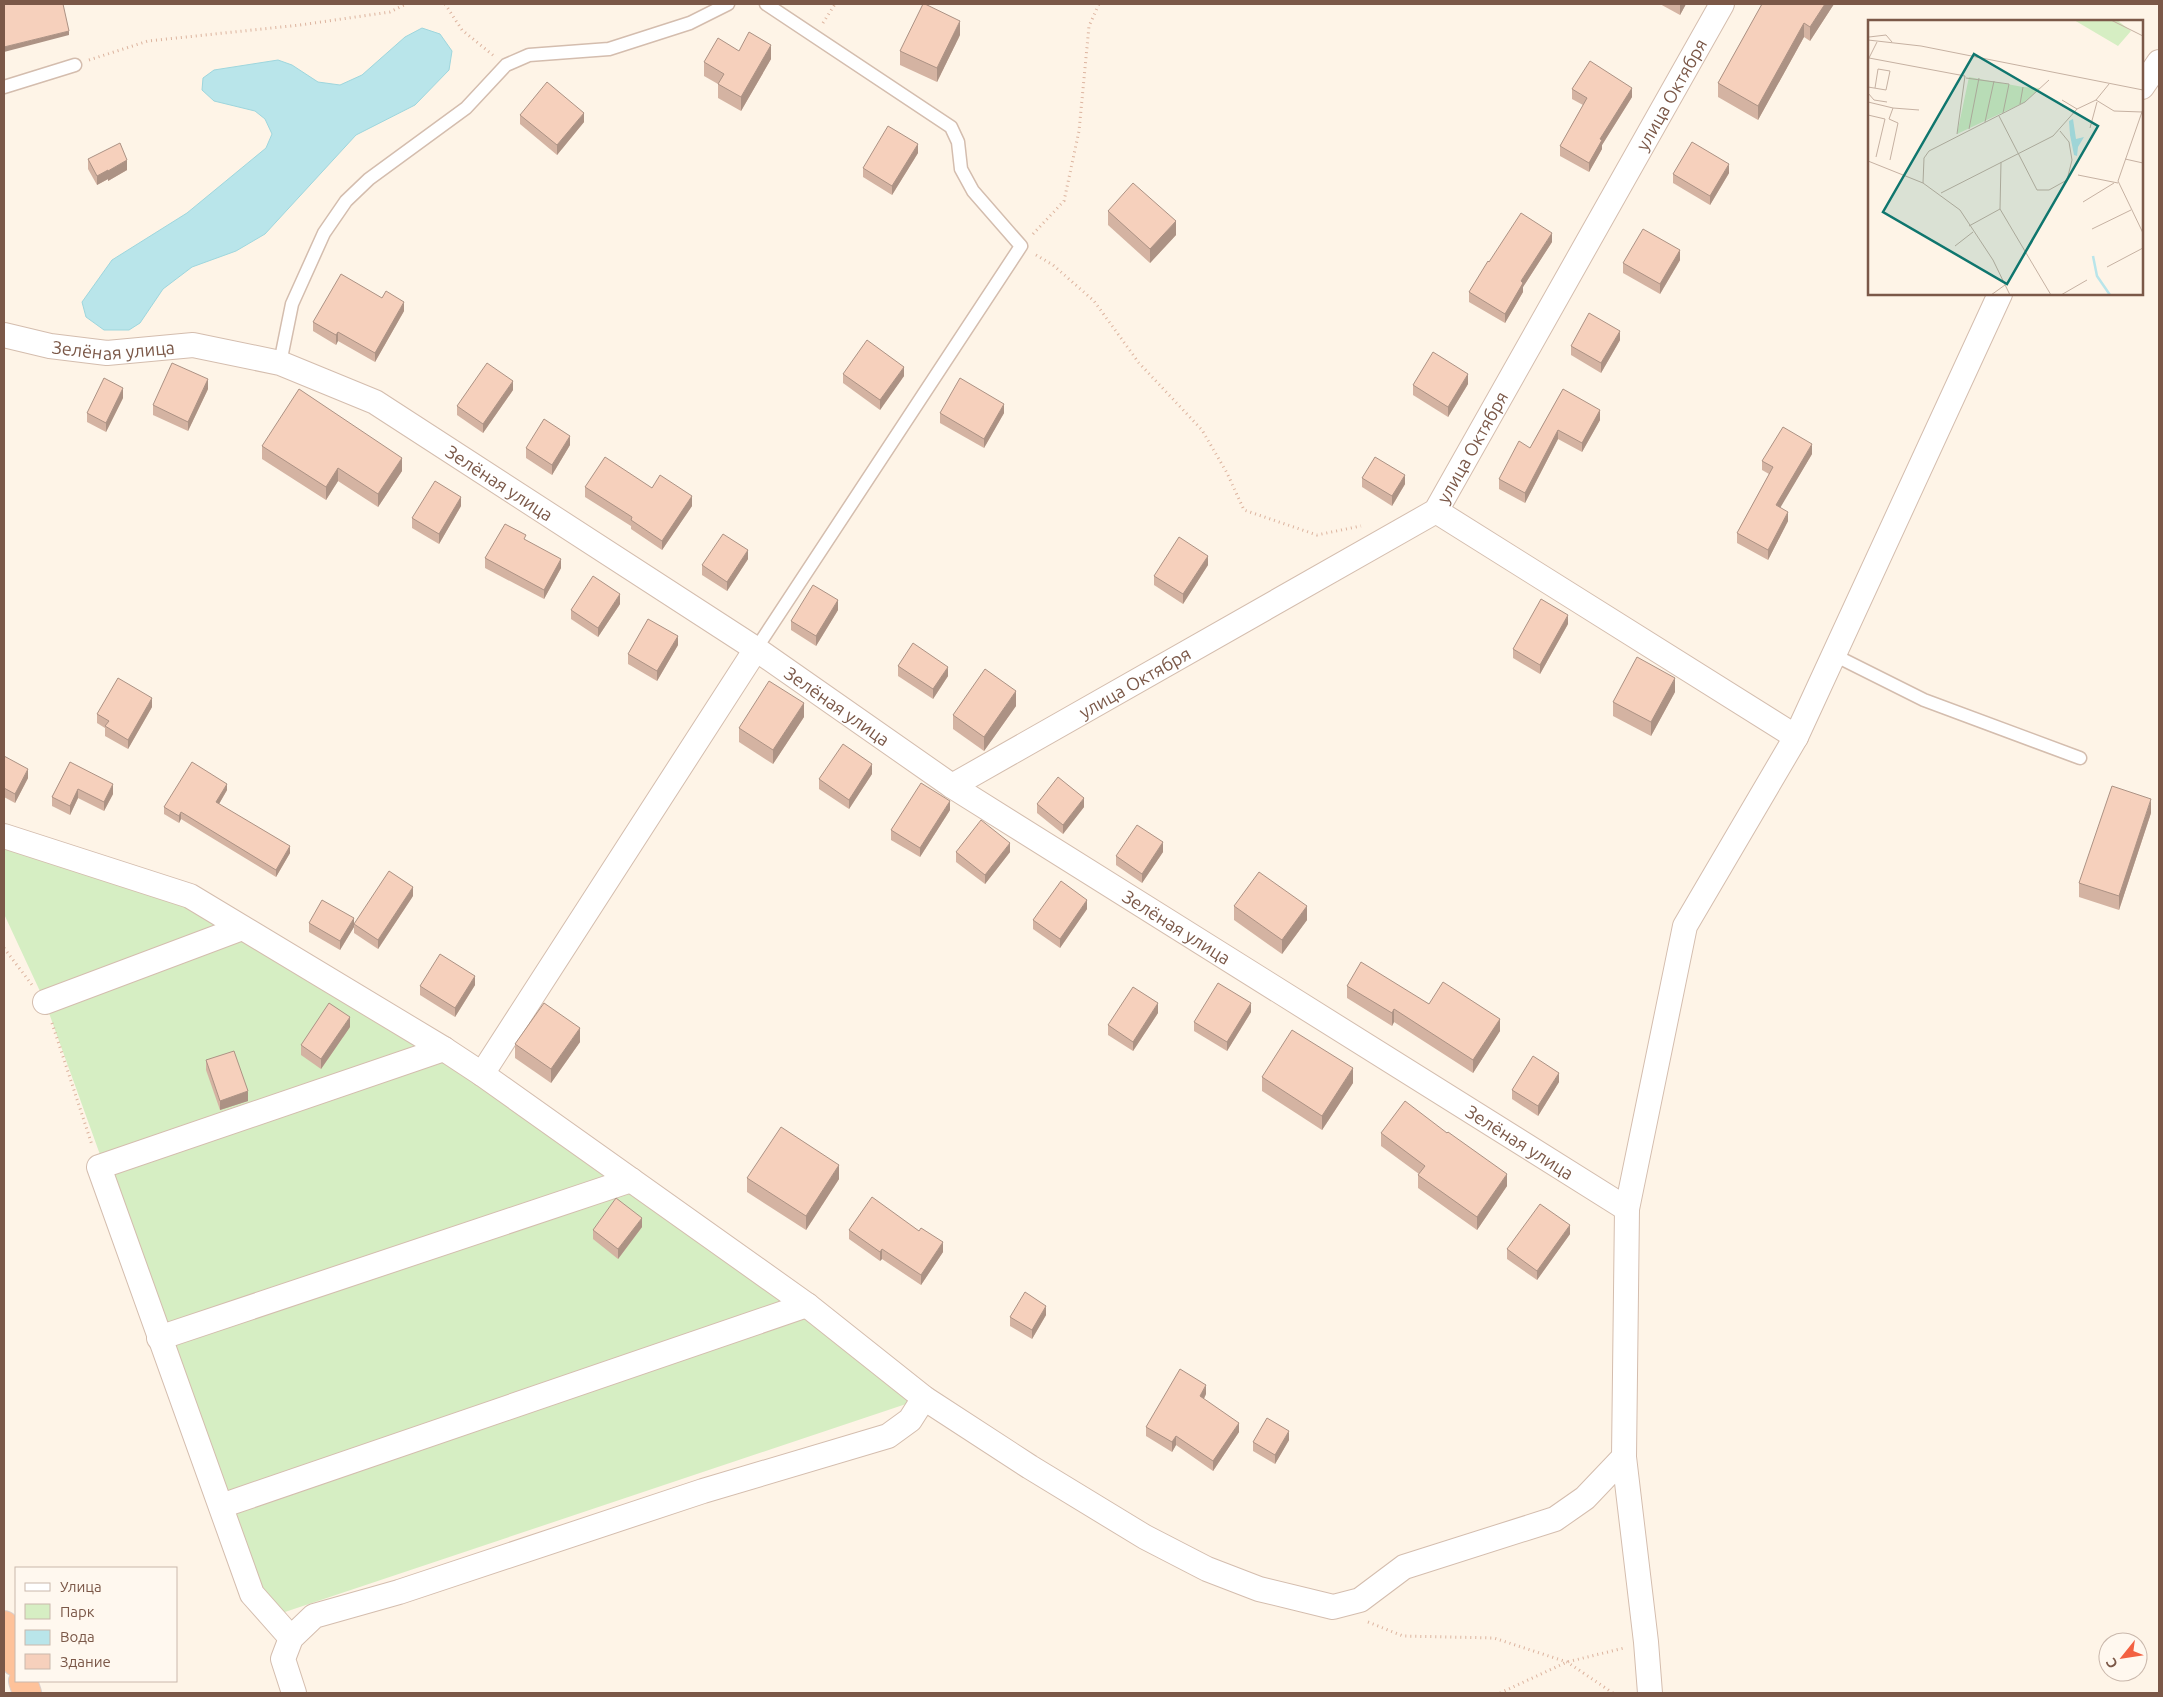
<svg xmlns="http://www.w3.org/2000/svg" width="2163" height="1697" viewBox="0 0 2163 1697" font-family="Ubuntu,sans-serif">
<rect width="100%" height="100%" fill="#fef4e7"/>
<path fill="#d6eec3" d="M4 836 190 896 444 1049 924 1398 267 1618 45 1002 4 914Z"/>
<path fill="#b9e5ea" stroke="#9ed6dd" d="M422 28 440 34 452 51 449 70 415 105 356 135 265 234 236 251 192 267 163 289 140 323 129 330H104L86 317 82 302 112 260 187 213 266 148 272 134 265 119 255 111 214 101 202 90 203 78 214 70 278 60 292 65 318 82 340 85 362 75 405 37Z"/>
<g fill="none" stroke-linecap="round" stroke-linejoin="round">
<defs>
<g id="service">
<path d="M4 87 75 65"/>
<path d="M280 363 292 304 324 233 346 201 369 179 466 108 506 65 529 55 609 49 690 23 728 4"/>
<path d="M756 649 1021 246 973 191 961 169 958 142 951 127 766 4"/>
<path d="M1834 655 1924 700 2080 758"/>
</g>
<g id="minor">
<path d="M2142 87 2159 62"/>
<path id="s1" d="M4 335 50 346 107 353 193 345 280 363 375 402 756 649 952 786 1627 1209"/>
<path d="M1436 511 1796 737"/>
<path id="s2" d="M952 786 1436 511 1722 4"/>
<path d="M4 836 190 896 444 1049 482 1074 807 1305 924 1398 1030 1467 1145 1537 1207 1569 1259 1589 1333 1607 1360 1600 1404 1567 1555 1519 1585 1498 1624 1457"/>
<path d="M45 1002 242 928"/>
<path d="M482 1074 756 649"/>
<path d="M159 1338 631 1180"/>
<path d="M221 1506 807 1305"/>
<path d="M291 1638 252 1594 99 1167 444 1049"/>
<path d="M294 1693 283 1659 291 1638 314 1616 399 1592 703 1491 888 1436 910 1420 924 1398"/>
<path d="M1650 1693 1646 1642 1624 1457 1627 1209 1685 926 1796 737 2000 294"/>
</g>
<g id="trunk">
<path d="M4 1625 16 1662"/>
<path d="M23 1681 27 1693"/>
</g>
</defs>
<use href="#service" stroke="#d4bdae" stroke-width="15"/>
<use href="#minor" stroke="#d4bdae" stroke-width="26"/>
<use href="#trunk" stroke="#dad0cc" stroke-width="30"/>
<g stroke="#dcb39e" stroke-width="3" stroke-dasharray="1 4" stroke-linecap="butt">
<path d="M445 4 462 30 494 56"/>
<path d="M823 23 835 4"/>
<path d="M89 60 148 41 300 25 390 12 406 4"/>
<path d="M1033 234 1064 201 1079 131 1089 26 1099 4"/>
<path d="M1036 255 1053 265 1094 301 1139 363 1202 430 1227 473 1244 510 1317 535 1361 526"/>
<path d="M4 948 32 985"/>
<path d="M52 1023 92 1145"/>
<path d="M1368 1622 1403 1636 1494 1638 1567 1662 1613 1693"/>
<path d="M1500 1693 1567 1662 1624 1648"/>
</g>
<use href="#service" stroke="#fff" stroke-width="12"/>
<use href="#minor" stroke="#fff" stroke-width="24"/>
<use href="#trunk" stroke="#fec29a" stroke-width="28"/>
</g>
<g fill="#d4b3a2">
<path d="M1660 4H1686L1680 15Z"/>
<path d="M1762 4H1834L1810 41 1804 37 1758 120 1718 97V83Z"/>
<path d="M960 35 937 82 900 65V51Z"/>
<path d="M739 51 771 59 741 111 718 98V84L704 76V62Z"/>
<path d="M1572 89 1632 97 1602 145V149L1589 172 1560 156V146L1583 105 1572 99Z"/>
<path d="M520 115 584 122 557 155 520 124Z"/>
<path d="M918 153 892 195 863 177V168Z"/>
<path d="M88 159 127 170 108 181V179L97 185 88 169Z"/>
<path d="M1729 173 1710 205 1673 183V174Z"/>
<path d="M1108 211 1176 235 1150 263 1108 225Z"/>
<path d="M1552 242 1523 287V292L1505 323 1469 302V292L1489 262Z"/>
<path d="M1680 260 1660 294 1623 273V263Z"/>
<path d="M404 311 375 362 338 341 336 345 313 331V322Z"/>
<path d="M1620 340 1601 373 1571 355V346Z"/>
<path d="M843 374 904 376 880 410 843 383Z"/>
<path d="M1468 384 1448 417 1413 395V385Z"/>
<path d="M208 389 188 431 153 415V405Z"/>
<path d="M1563 389 1600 420 1582 452 1558 439 1525 503 1499 489V479L1530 448Z"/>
<path d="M513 390 483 433 457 415V406Z"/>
<path d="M123 398 106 432 87 422V413Z"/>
<path d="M940 413H1004L984 448 940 423Z"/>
<path d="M570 445 552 475 526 458V448Z"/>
<path d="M262 446 402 471 378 507 338 481 326 500 262 459Z"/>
<path d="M1812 454 1780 507 1788 521 1768 560 1737 543V533L1769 474 1762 470V461Z"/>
<path d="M1362 478 1405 484 1392 506 1362 487Z"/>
<path d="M585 487 652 488 692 506 662 550 631 529V526L585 497Z"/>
<path d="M461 506 439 544 412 528V518Z"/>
<path d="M526 540 561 568 544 599 485 568V558Z"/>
<path d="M748 559 727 591 702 575V565Z"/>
<path d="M1208 565 1183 604 1154 585V576Z"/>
<path d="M620 604 598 637 571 619V610Z"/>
<path d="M838 610 816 646 791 630V621Z"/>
<path d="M1568 624 1540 674 1513 658V649Z"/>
<path d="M678 645 657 681 628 664V654Z"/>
<path d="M898 666 948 676 933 699 898 676Z"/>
<path d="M1675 692 1651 736 1613 716V702Z"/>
<path d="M1016 706 984 751 953 729V715Z"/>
<path d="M152 707 128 749 105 736V728L97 723V714Z"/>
<path d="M804 717 773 764 739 742V728Z"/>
<path d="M4 756 28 778 15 803 4 797Z"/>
<path d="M70 762 113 794 104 811 78 798 70 815 52 806V797Z"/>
<path d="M872 774 849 809 819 789V779Z"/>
<path d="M227 790 219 804 290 853 276 877 181 819 179 823 164 814V807Z"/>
<path d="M1037 804 1084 807 1063 834 1037 813Z"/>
<path d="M950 810 920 857 891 840V830Z"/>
<path d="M2151 813 2119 910 2079 897V883Z"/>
<path d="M956 852H1010L985 884 956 862Z"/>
<path d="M1163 852 1142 883 1116 865V856Z"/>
<path d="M413 896 378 949 354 933V924Z"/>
<path d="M1234 906 1307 920 1282 954 1234 920Z"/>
<path d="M1087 909 1060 948 1033 929V920Z"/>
<path d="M309 923 354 927 340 950 309 932Z"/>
<path d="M475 985 455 1017 420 995V986Z"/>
<path d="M1347 986 1429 1004 1500 1031 1473 1073 1394 1022 1392 1026 1347 998Z"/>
<path d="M1251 1012 1227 1051 1194 1031V1022Z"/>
<path d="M1158 1013 1133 1051 1108 1035V1025Z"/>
<path d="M350 1027 321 1069 301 1055V1045Z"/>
<path d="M580 1042 551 1083 515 1058V1044Z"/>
<path d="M206 1060 248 1101 220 1110 206 1070Z"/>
<path d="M1262 1077 1353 1083 1322 1130 1262 1091Z"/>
<path d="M1559 1082 1538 1116 1512 1099V1090Z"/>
<path d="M1381 1133 1507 1186 1477 1230 1418 1188V1175L1419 1174 1381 1146Z"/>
<path d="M747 1178 839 1179 806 1230 747 1192Z"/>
<path d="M642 1227 618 1259 593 1239V1230Z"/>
<path d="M849 1230 943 1252 921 1285 882 1259 880 1261 849 1239Z"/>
<path d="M1570 1234 1537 1280 1507 1259V1249Z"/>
<path d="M1046 1315 1032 1339 1010 1326V1317Z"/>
<path d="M1206 1394 1204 1399 1239 1432 1213 1471 1176 1445 1172 1452 1146 1436V1427Z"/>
<path d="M1289 1440 1275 1464 1253 1451V1442Z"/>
</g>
<g fill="#ac9284">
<path d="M1681 4H1686L1680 15V5Z"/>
<path d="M1825 4H1834L1810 41V27Z"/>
<path d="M960 21V35L937 82V68Z"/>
<path d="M1804 23V37L1758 120V106Z"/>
<path d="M69 31V35L4 52V47Z"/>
<path d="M771 45V59L741 111V97Z"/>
<path d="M1632 88V97L1602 145V149L1589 172V163L1600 139Z"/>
<path d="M584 113V122L557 155V145Z"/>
<path d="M918 144V153L892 195V186Z"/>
<path d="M127 160V170L108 181V171Z"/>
<path d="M1729 164V173L1710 205V196Z"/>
<path d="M108 170V179L97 185V176Z"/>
<path d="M1176 221V235L1150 263V249Z"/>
<path d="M1552 233V242L1523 287V292L1505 323V314L1521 281Z"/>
<path d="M1680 250V260L1660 294V284Z"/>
<path d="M404 302V311L375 362V353Z"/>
<path d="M1620 331V340L1601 373V363Z"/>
<path d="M338 332V341L336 345V335Z"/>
<path d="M904 367V376L880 410V400Z"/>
<path d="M1468 374V384L1448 417V407Z"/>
<path d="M208 379V389L188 431V422Z"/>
<path d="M513 381V390L483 433V424Z"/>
<path d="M123 388V398L106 432V423Z"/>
<path d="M1004 404V413L984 448V439Z"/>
<path d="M1600 410V420L1582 452V443Z"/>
<path d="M1558 430V439L1525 503V493Z"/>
<path d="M570 436V445L552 475V465Z"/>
<path d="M1812 444V454L1776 515V505Z"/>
<path d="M402 458V471L378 507V494Z"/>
<path d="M338 468V481L326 500V487Z"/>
<path d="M1405 475V484L1392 506V496Z"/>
<path d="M692 496V506L662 550V541Z"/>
<path d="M461 497V506L439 544V534Z"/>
<path d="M1788 512V521L1768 560V550Z"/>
<path d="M748 550V559L727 591V582Z"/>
<path d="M1208 556V565L1183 604V594Z"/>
<path d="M561 559V568L544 599V590Z"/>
<path d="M620 594V604L598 637V628Z"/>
<path d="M838 600V610L816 646V636Z"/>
<path d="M1568 615V624L1540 674V665Z"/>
<path d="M678 636V645L657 681V671Z"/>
<path d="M948 667V676L933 699V689Z"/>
<path d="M1675 678V692L1651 736V722Z"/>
<path d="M1016 691V706L984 751V737Z"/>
<path d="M152 698V707L128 749V740Z"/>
<path d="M804 703V717L773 764V750Z"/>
<path d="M872 764V774L849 809V800Z"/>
<path d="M28 769V778L15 803V794Z"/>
<path d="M113 784V794L104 811V802Z"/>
<path d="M227 784V790L216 809V802Z"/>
<path d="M78 789V798L70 815V806Z"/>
<path d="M1084 798V807L1063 834V825Z"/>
<path d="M2151 799V813L2119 910V896Z"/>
<path d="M950 801V810L920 857V848Z"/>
<path d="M181 812V819L179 823V816Z"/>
<path d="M1163 842V852L1142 883V874Z"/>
<path d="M1010 843V852L985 884V875Z"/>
<path d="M290 846V853L276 877V870Z"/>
<path d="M413 887V896L378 949V940Z"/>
<path d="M1087 900V909L1060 948V939Z"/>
<path d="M1307 906V920L1282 954V940Z"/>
<path d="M354 918V927L340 950V941Z"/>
<path d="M475 976V985L455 1017V1008Z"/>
<path d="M1158 1003V1013L1133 1051V1042Z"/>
<path d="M1251 1003V1012L1227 1051V1042Z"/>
<path d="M1394 1009V1022L1392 1026V1013Z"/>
<path d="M350 1017V1027L321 1069V1059Z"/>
<path d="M1500 1019V1031L1473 1073V1060Z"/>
<path d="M580 1028V1042L551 1083V1069Z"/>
<path d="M1353 1068V1083L1322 1130V1116Z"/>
<path d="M1559 1073V1082L1538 1116V1106Z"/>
<path d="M248 1091V1101L220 1110V1101Z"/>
<path d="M839 1165V1179L806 1230V1216Z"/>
<path d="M1507 1174V1186L1477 1230V1217Z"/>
<path d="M642 1218V1227L618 1259V1249Z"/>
<path d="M1570 1225V1234L1537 1280V1271Z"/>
<path d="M943 1242V1252L921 1285V1275Z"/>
<path d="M882 1249V1259L880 1261V1252Z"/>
<path d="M1046 1306V1315L1032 1339V1330Z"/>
<path d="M1206 1385V1394L1200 1406V1396Z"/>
<path d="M1239 1423V1432L1213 1471V1461Z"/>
<path d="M1289 1431V1440L1275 1464V1455Z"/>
<path d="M1176 1436V1445L1172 1452V1442Z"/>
</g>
<g fill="#f6d0bc" stroke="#ac9284">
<path d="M4 4H63L69 31 4 47Z"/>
<path d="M923 4H925L960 21 937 68 900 51Z"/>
<path d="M1762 4H1825L1810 27 1804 23 1758 106 1718 83Z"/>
<path d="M749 32 771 45 741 97 718 84 724 74 704 62 718 38 739 51Z"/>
<path d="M1590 61 1632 88 1600 139 1602 140 1589 163 1560 146 1587 98 1572 89Z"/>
<path d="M547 82 584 113 557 145 520 115Z"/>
<path d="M888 126 918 144 892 186 863 168Z"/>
<path d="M1692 142 1729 164 1710 196 1673 174Z"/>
<path d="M120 143 127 160 108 171V170L97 176 88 159Z"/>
<path d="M1133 183 1176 221 1150 249 1108 211Z"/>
<path d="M1521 213 1552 233 1521 281 1523 283 1505 314 1469 292 1488 261 1489 262Z"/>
<path d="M1643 229 1680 250 1660 284 1623 263Z"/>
<path d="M341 274 382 298 386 291 404 302 375 353 338 332 336 335 313 322Z"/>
<path d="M1589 313 1620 331 1601 363 1571 346Z"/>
<path d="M867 340 904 367 880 400 843 374Z"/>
<path d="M1433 352 1468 374 1448 407 1413 385Z"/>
<path d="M172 363 208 379 188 422 153 405Z"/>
<path d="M487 363 513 381 483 424 457 406Z"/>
<path d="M104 378 123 388 106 423 87 413Z"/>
<path d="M960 378 1004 404 984 439 940 413Z"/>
<path d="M299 389 402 458 378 494 338 468 326 487 262 446Z"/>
<path d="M1563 389 1600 410 1582 443 1558 430 1525 493 1499 479 1519 441 1530 448Z"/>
<path d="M544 419 570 436 552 465 526 448Z"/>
<path d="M1783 427 1812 444 1776 505 1788 512 1768 550 1737 533 1773 467 1762 461Z"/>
<path d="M605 457 652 488 660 475 692 496 662 541 631 520 632 517 585 487Z"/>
<path d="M1375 457 1405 475 1392 496 1362 478Z"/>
<path d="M435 481 461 497 439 534 412 518Z"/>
<path d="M505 524 526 535 524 539 561 559 544 590 485 558Z"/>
<path d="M723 534 748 550 727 582 702 565Z"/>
<path d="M1179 537 1208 556 1183 594 1154 576Z"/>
<path d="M593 576 620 594 598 628 571 610Z"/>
<path d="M813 585 838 600 816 636 791 621Z"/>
<path d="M1541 599 1568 615 1540 665 1513 649Z"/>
<path d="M648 619 678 636 657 671 628 654Z"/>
<path d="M913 643 948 667 933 689 898 666Z"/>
<path d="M1637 657 1675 678 1651 722 1613 702Z"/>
<path d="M985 669 1016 691 984 737 953 715Z"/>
<path d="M118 678 152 698 128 740 105 726 109 721 97 714Z"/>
<path d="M769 681 804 703 773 750 739 728Z"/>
<path d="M843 744 872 764 849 800 819 779Z"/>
<path d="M4 756 28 769 15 794 4 788Z"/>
<path d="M70 762 113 784 104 802 78 789 70 806 52 797Z"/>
<path d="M192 762 227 784 216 802 290 846 276 870 181 812 179 816 164 807Z"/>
<path d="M1058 777 1084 798 1063 825 1037 804Z"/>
<path d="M921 783 950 801 920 848 891 830Z"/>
<path d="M2112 786 2151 799 2119 896 2079 883Z"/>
<path d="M981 820 1010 843 985 875 956 852Z"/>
<path d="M1137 825 1163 842 1142 874 1116 856Z"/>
<path d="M389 871 413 887 378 940 354 924Z"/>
<path d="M1259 872 1307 906 1282 940 1234 906Z"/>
<path d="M1061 881 1087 900 1060 939 1033 920Z"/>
<path d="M322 900 354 918 340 941 309 923Z"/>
<path d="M440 954 475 976 455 1008 420 986Z"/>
<path d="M1361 962 1429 1004 1443 982 1500 1019 1473 1060 1394 1009 1392 1013 1347 986Z"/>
<path d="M1218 983 1251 1003 1227 1042 1194 1022Z"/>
<path d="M1133 987 1158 1003 1133 1042 1108 1025Z"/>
<path d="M329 1003 350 1017 321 1059 301 1045Z"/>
<path d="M544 1003 580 1028 551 1069 515 1044Z"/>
<path d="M1292 1030 1353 1068 1322 1116 1262 1077Z"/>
<path d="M234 1051 248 1091 220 1101 206 1060Z"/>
<path d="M1533 1056 1559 1073 1538 1106 1512 1090Z"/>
<path d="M1405 1101 1447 1133 1448 1132 1507 1174 1477 1217 1418 1175 1425 1166 1381 1133Z"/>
<path d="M781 1127 839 1165 806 1216 747 1178Z"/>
<path d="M872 1197 919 1231 921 1228 943 1242 921 1275 882 1249 880 1252 849 1230Z"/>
<path d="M616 1198 642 1218 618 1249 593 1230Z"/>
<path d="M1540 1204 1570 1225 1537 1271 1507 1249Z"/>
<path d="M1025 1292 1046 1306 1032 1330 1010 1317Z"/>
<path d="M1180 1369 1206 1385 1200 1396 1239 1423 1213 1461 1176 1436 1172 1442 1146 1427Z"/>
<path d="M1267 1418 1289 1431 1275 1455 1253 1442Z"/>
</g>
<g text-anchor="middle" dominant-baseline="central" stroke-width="4" stroke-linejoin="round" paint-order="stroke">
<g font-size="18" fill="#7b5848" stroke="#fff8ef">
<text stroke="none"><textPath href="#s2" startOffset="1035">улица Октября</textPath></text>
<text stroke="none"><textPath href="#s1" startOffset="111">Зелёная улица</textPath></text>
<text stroke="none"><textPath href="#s2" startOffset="630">улица Октября</textPath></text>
<text stroke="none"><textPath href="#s1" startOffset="531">Зелёная улица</textPath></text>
<text stroke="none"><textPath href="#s2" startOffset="210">улица Октября</textPath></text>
<text stroke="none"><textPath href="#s1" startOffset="936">Зелёная улица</textPath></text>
<text stroke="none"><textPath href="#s1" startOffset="1341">Зелёная улица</textPath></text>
<text stroke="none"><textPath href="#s1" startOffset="1746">Зелёная улица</textPath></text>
</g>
</g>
<g transform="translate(1868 20)">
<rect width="275" height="275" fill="#fef4e7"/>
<path d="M206 0H249L263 11 250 26ZM101 57 155 67 172 68 157 82 89 114Z" fill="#d6eec3"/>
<path d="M205 99 208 119 216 117 210 127 209 136 206 135 202 115 201 101Z" fill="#b9e5ea"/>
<path fill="none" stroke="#b9e5ea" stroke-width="2.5" d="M225 236 229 256 242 275"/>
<path fill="none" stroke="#c6b1a2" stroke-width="1" d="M243 0 275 16M1 17 18 15 24 22M0 20 53 26 275 70M1 38 97 56 89 114M1 38 9 22M98 58 141 64 135 93M0 67 18 70 22 51 10 49 7 68M0 73 6 80 19 82M194 80 209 89M228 80 246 91 274 92M0 82 25 88 21 99 30 103 22 140M152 84 155 67M25 88 51 90M275 89 250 161 275 213M0 95 17 99M131 96 169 170H181L199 160 204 140 201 122 192 111M117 102 126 61M222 108 229 82M101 109 111 58M8 137 17 99M257 139 275 143M0 141 55 163 92 190 125 240 142 275M133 142 132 189 183 275M210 155 250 163M55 163 56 138 61 131 157 82 181 60M73 173 185 116 209 89 228 80 241 64M215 182 246 163M101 206 132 189M224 209 263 190M87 226 105 212M239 247 275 228M123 275 137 265M193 275 219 260"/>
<path fill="#0f766e" fill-opacity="0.15" stroke="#0f766e" stroke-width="2.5" d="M106 34 230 106 139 264 15 192Z"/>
<rect width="275" height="275" fill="none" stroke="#7b5848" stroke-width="2.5"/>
</g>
<rect width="2163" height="1697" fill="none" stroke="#7b5848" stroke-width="10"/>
<rect x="15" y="1567" width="162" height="115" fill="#fff8ef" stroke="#cab8ac"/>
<rect x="25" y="1583" width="25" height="8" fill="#ffffff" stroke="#cab8ac"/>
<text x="60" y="1592" font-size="15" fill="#7b5848">Улица</text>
<rect x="25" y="1604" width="25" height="15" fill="#d6eec3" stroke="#cab8ac"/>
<text x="60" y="1617" font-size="15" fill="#7b5848">Парк</text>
<rect x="25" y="1630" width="25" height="15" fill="#b9e5ea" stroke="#cab8ac"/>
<text x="60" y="1642" font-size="15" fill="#7b5848">Вода</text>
<rect x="25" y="1654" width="25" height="15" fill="#f6d0bc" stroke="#cab8ac"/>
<text x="60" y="1667" font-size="15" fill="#7b5848">Здание</text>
<g transform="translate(2123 1657) rotate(240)"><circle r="24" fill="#fff8ef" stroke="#cab8ac"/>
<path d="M0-4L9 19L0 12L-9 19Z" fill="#f36141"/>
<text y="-8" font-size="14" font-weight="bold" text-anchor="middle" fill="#7b5848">С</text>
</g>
</svg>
